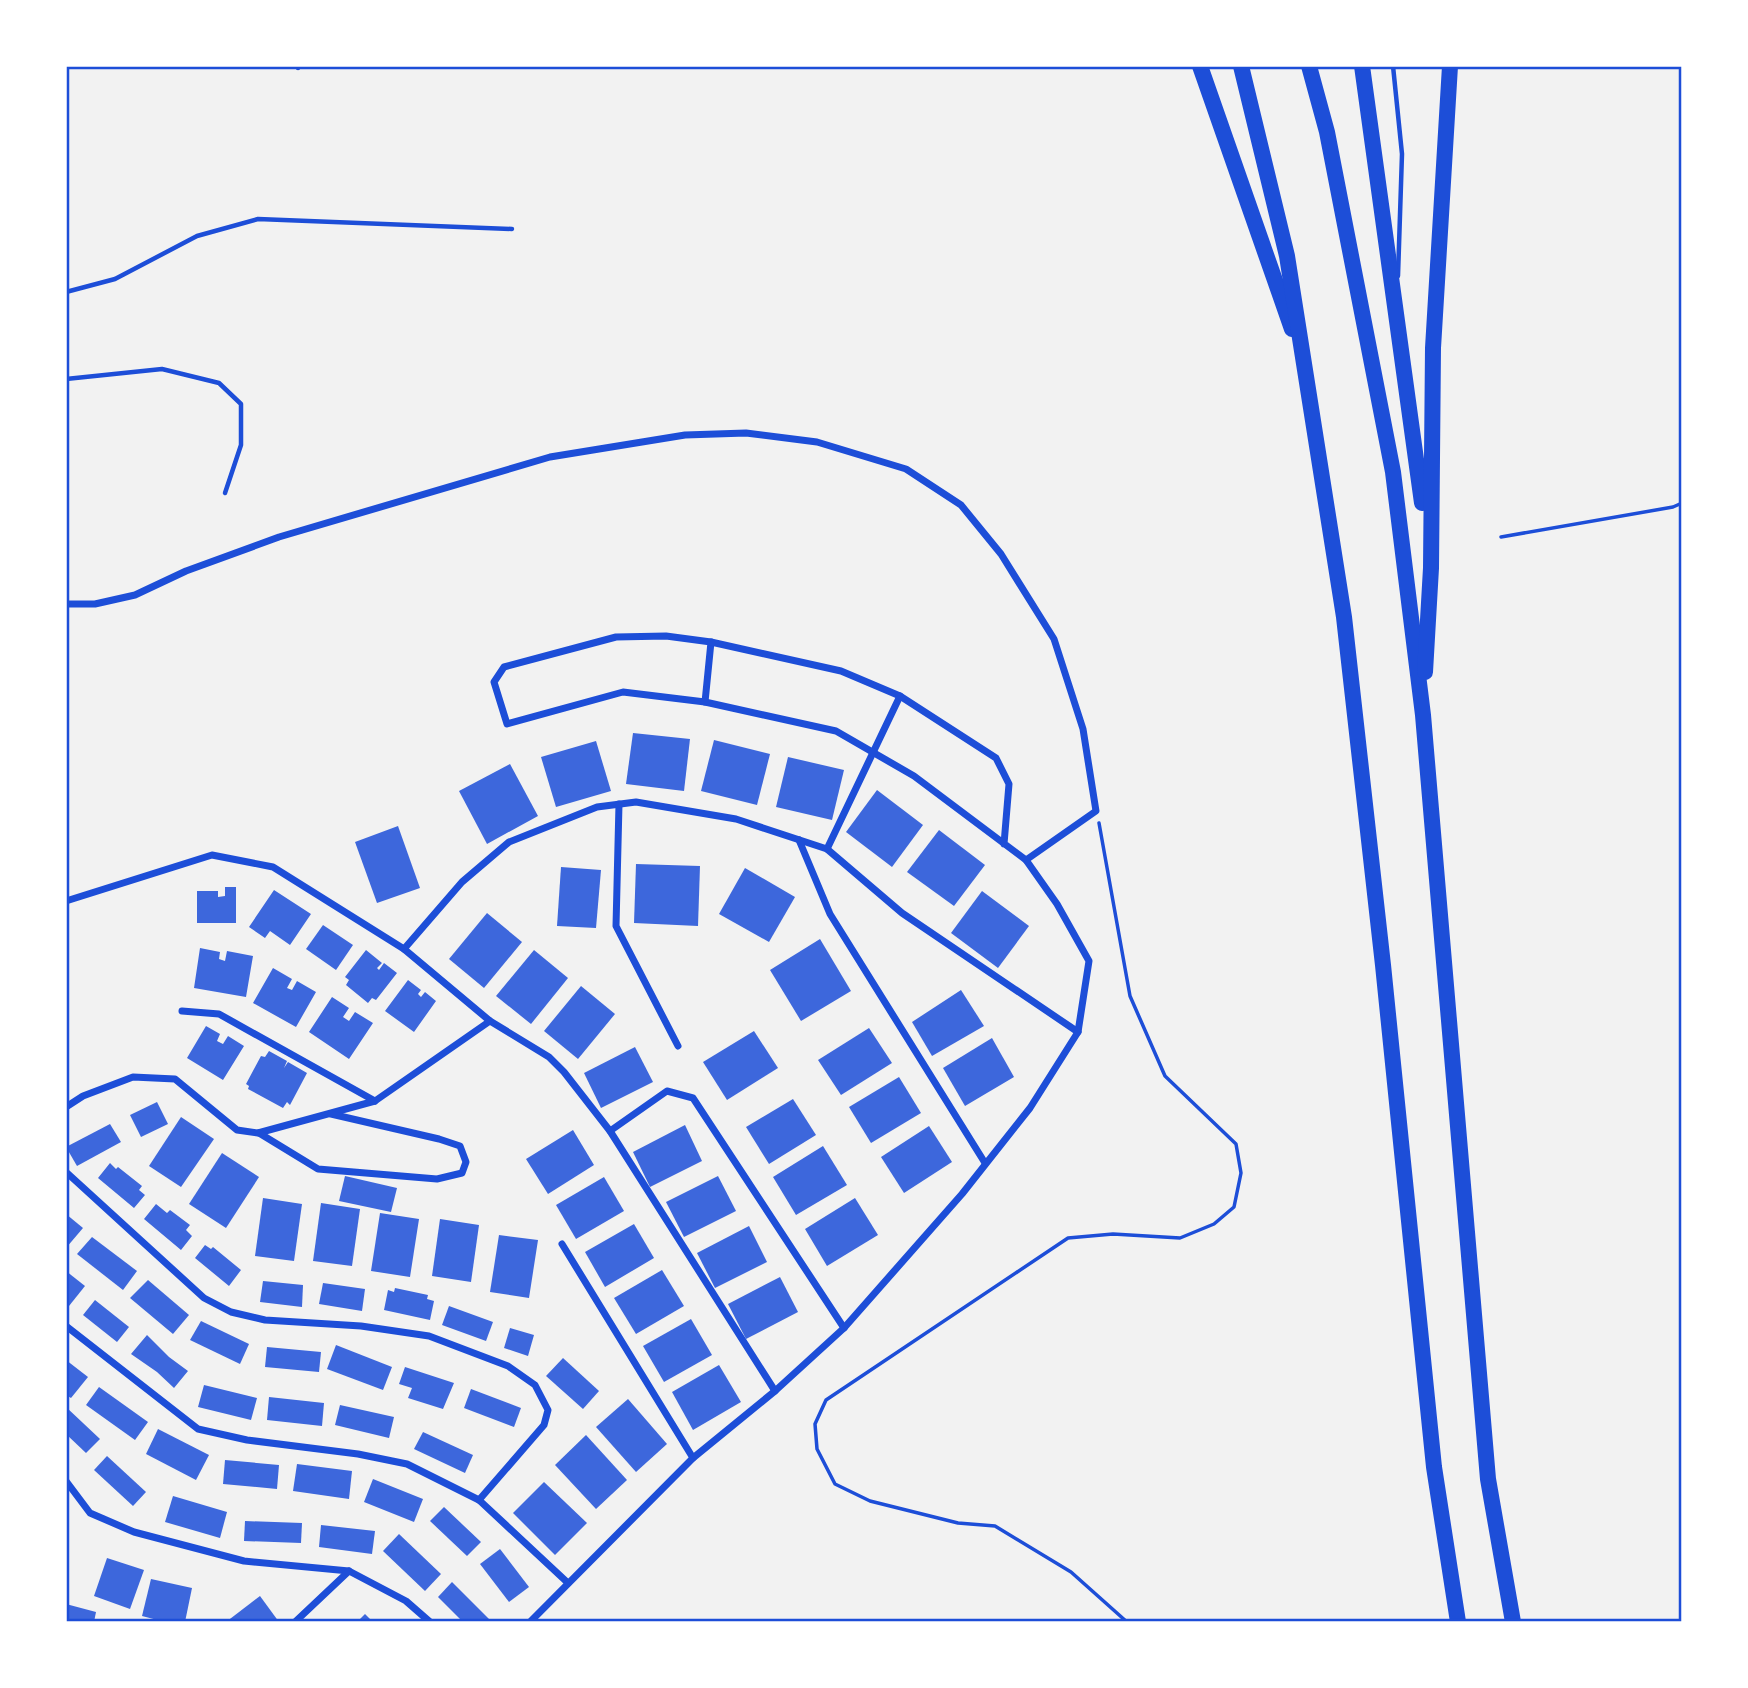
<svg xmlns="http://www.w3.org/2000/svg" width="1748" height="1688" viewBox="0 0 1748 1688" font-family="Jost,sans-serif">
<rect width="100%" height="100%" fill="#f2f2f2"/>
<g fill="#3d67dc">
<path d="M633 733 690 739 684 791 626 784Z"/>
<path d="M714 740 770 754 757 805 701 791Z"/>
<path d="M596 741 611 791 556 807 541 757Z"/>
<path d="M788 757 844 770 832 820 776 807Z"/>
<path d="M510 764 538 816 487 844 459 791Z"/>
<path d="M877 790 923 825 892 867 846 832Z"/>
<path d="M398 826 420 888 377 903 355 842Z"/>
<path d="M939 830 985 865 954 906 907 872Z"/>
<path d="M636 864 700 866 698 926 634 923Z"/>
<path d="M561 867 601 870 596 928 557 926Z"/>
<path d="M745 868 795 897 769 942 719 914Z"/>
<path d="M225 887H236V923H197V891H218V897L225 896Z"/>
<path d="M274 890 311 914 290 945 270 931 265 938 249 927Z"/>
<path d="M982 891 1029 926 998 968 951 933Z"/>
<path d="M487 913 522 942 484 988 449 959Z"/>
<path d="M323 925 353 945 336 970 306 949Z"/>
<path d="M820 939 851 991 801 1021 770 970Z"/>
<path d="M200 948 220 952 219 959 225 961 227 951 253 956 246 997 194 988Z"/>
<path d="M366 950 382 963 377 968 379 970 384 963 397 973 376 1000 372 998 368 1003 346 985 349 980 345 977Z"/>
<path d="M534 950 568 978 531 1024 496 996Z"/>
<path d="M273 968 292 979 287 988 292 990 297 981 316 992 296 1027 253 1003Z"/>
<path d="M408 980 421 990 418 994 421 997 425 992 436 1001 414 1032 385 1011Z"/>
<path d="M581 986 615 1014 578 1059 544 1031Z"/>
<path d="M961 990 984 1026 932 1056 912 1022Z"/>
<path d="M332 997 349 1008 343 1017 349 1021 355 1012 373 1023 349 1059 309 1032Z"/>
<path d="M206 1026 220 1034 217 1041 223 1044 228 1036 244 1046 223 1080 187 1058Z"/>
<path d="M869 1028 892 1063 841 1095 818 1060Z"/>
<path d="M754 1031 778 1068 727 1100 703 1062Z"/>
<path d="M992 1038 1014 1077 965 1106 943 1068Z"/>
<path d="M635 1047 653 1082 601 1108 584 1073Z"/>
<path d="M269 1051 287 1061 284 1068 288 1062 307 1073 290 1105 287 1102 283 1108 248 1089 249 1086 246 1084 261 1056 265 1057Z"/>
<path d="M899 1077 921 1113 871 1143 849 1107Z"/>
<path d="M793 1099 816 1135 769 1164 746 1127Z"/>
<path d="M157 1102 168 1124 141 1137 130 1115Z"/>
<path d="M181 1117 214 1139 181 1187 149 1166Z"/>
<path d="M110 1124 121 1142 77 1166 66 1147Z"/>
<path d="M685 1125 702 1161 650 1187 633 1152Z"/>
<path d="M929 1126 952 1162 904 1193 881 1157Z"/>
<path d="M573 1130 594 1165 548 1194 526 1159Z"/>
<path d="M823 1146 847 1185 796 1215 773 1177Z"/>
<path d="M222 1153 259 1177 226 1228 189 1204Z"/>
<path d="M110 1163 116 1169 118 1167 142 1186 139 1190 145 1195 134 1208 98 1178Z"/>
<path d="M345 1176 397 1188 391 1212 339 1201Z"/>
<path d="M718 1176 736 1211 684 1237 666 1202Z"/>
<path d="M604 1177 624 1211 576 1239 556 1205Z"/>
<path d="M263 1198 302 1204 294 1261 255 1256Z"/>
<path d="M855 1198 878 1235 827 1266 805 1229Z"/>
<path d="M321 1203 360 1209 352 1266 313 1261Z"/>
<path d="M156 1204 167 1213 170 1210 190 1225 186 1230 192 1236 181 1250 144 1219Z"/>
<path d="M380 1213 419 1219 410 1277 371 1271Z"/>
<path d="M66 1214 83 1228 66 1248Z"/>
<path d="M440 1219 479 1225 471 1282 432 1276Z"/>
<path d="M634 1224 654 1258 605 1287 585 1252Z"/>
<path d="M749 1226 767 1262 715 1288 697 1253Z"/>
<path d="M499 1235 538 1240 529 1298 490 1292Z"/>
<path d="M92 1237 137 1271 123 1290 77 1254Z"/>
<path d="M205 1245 211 1249 213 1247 241 1270 229 1286 195 1258Z"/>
<path d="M662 1270 684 1306 636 1334 614 1298Z"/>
<path d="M66 1271 85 1286 69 1306 66 1304Z"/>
<path d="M780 1277 798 1312 746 1339 728 1304Z"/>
<path d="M148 1280 189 1315 173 1334 130 1298Z"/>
<path d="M263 1281 303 1285 302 1307 260 1302Z"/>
<path d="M323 1283 365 1289 362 1311 319 1304Z"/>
<path d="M395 1288 428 1295 427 1299 434 1301 430 1320 384 1310 388 1290 394 1292Z"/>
<path d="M95 1300 129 1327 117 1342 83 1315Z"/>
<path d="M449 1306 493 1322 486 1341 442 1325Z"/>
<path d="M691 1319 712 1355 664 1382 643 1346Z"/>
<path d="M201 1321 249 1344 240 1364 190 1340Z"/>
<path d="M510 1328 534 1335 528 1356 504 1348Z"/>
<path d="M147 1335 169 1357 188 1371 174 1388 157 1372 131 1354Z"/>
<path d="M336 1345 392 1367 383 1390 327 1369Z"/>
<path d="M267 1347 321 1352 319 1372 265 1367Z"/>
<path d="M563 1358 599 1391 583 1409 546 1376Z"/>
<path d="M66 1360 88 1377 71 1398 66 1395Z"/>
<path d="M719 1365 741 1402 693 1430 672 1392Z"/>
<path d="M405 1367 454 1383 443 1409 408 1398 412 1388 399 1384Z"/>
<path d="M204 1385 257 1398 251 1420 198 1407Z"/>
<path d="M99 1387 148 1422 135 1440 86 1405Z"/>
<path d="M471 1389 521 1408 514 1427 464 1408Z"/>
<path d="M269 1397 324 1403 322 1426 267 1420Z"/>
<path d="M628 1399 667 1444 636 1472 596 1427Z"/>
<path d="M340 1405 394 1417 389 1438 335 1425Z"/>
<path d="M66 1407 100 1439 86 1453 66 1434Z"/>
<path d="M158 1429 209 1455 196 1480 146 1454Z"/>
<path d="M423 1432 473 1455 465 1473 414 1449Z"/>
<path d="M586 1435 627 1480 596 1509 555 1465Z"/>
<path d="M107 1456 146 1492 133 1506 94 1470Z"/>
<path d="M225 1460 279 1465 277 1489 223 1484Z"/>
<path d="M297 1464 352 1471 349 1499 293 1491Z"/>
<path d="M373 1479 423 1499 414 1522 364 1502Z"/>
<path d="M544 1482 587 1523 555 1555 513 1513Z"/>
<path d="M173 1496 227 1512 220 1538 165 1522Z"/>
<path d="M444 1507 481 1542 467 1556 430 1521Z"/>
<path d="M245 1521 302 1523 301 1543 244 1541Z"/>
<path d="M321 1525 375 1531 372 1554 319 1547Z"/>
<path d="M399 1534 441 1574 425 1591 383 1551Z"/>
<path d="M500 1549 529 1587 509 1602 480 1564Z"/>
<path d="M107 1558 144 1570 130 1609 94 1596Z"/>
<path d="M151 1579 192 1588 185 1622H165L142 1616Z"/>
<path d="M452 1582 492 1622H463L438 1597Z"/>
<path d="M260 1596 279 1622H226Z"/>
<path d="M66 1604 96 1612 94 1622H66Z"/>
<path d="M365 1614 373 1622H357Z"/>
</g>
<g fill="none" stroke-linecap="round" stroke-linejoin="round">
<g stroke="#1d4ed8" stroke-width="3.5">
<path d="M1501 537 1673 507 1682 503"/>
<path d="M1099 823 1130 996 1165 1076 1236 1144 1241 1173 1234 1207 1214 1224 1180 1238 1113 1234 1068 1238 826 1400 815 1424 817 1449 835 1484 870 1501 958 1523 995 1526 1071 1572 1127 1622"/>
</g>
<g stroke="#1d4ed8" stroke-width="4.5">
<path d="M298 66V68"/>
<path d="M1393 66 1402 154 1398 276"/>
<path d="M66 292 115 279 197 236 258 219 512 229"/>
<path d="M66 379 162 369 219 383 241 404V445L225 493"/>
</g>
<g stroke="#1d4ed8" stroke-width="7">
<path d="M66 604H95L135 595 186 571 279 537 550 457 685 435 746 433 817 442 906 469 961 505 1001 554 1054 639 1083 729 1096 811 1026 860"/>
<path d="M705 702 711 642"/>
<path d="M619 804 616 926 678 1046"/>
<path d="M799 840 830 914 985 1163"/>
<path d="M827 849 900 696"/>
<path d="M66 901 212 855 273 867 404 949 490 1021 549 1057 564 1072 610 1131 775 1391"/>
<path d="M404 949 462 882 509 842 597 807 636 802 736 819 827 849 902 913 1078 1032"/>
<path d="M182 1011 219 1014 375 1101"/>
<path d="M66 1107 83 1096 133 1077 175 1079 237 1130 258 1133 375 1101 490 1021"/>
<path d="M610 1131 667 1091 693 1098 844 1328"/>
<path d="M259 1133 318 1169 437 1179 462 1173 466 1162 460 1146 439 1139 331 1114"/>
<path d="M66 1172 204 1298 231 1312 265 1320 361 1326 429 1336 508 1366 535 1385 548 1410 544 1425 479 1500"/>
<path d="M562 1244 693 1458"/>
<path d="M66 1326 198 1429 247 1440 358 1454 407 1464 479 1500 568 1583"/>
<path d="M66 1481 90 1513 134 1532 244 1561 349 1571 406 1601 430 1622"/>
<path d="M295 1622 349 1571"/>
<path d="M530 1622 693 1458 775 1391 844 1328 962 1194 1030 1108 1078 1032 1089 961 1057 904 1026 860 914 776 836 731 705 702 623 692 507 724 494 682 504 667 616 637 666 636 711 642 841 671 900 696 996 758 1009 784 1004 844"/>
</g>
<g stroke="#1d4ed8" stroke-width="16">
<path d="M1200 66 1292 329"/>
<path d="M1241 66 1287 256 1344 617 1383 965 1434 1467 1458 1622"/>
<path d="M1309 66 1327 132 1393 472 1423 715 1488 1479 1513 1622"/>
<path d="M1362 66 1422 503"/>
<path d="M1425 672 1431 568 1433 348 1450 66"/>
</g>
</g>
<rect width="1748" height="1688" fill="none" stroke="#ffffff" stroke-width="136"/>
<rect x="68" y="68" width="1612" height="1552" fill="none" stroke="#1d4ed8" stroke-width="2.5"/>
</svg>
